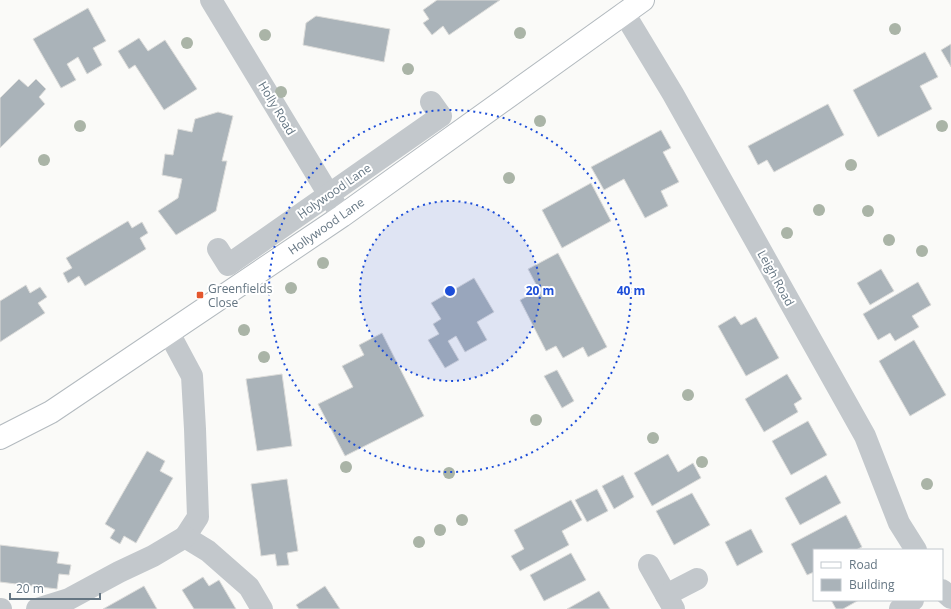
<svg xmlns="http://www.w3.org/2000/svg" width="951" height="609" viewBox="0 0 951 609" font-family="'Open Sans',sans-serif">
<rect width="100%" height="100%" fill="#fafaf8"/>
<g fill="#aab3b9" stroke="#dcdcda">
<path d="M437 0H500L449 35 443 26 432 35 423 23 429 19 423 10Z"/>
<path d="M88 8 106 41 93 48 102 65 87 74 78 57 67 64 76 80 61 88 33 39Z"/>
<path d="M316 16 390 29 384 62 303 45 306 23Z"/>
<path d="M139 38 148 51 165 40 197 89 164 110 135 65 129 69 118 51Z"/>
<path d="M951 44V67L941 50Z"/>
<path d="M925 52 938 77 920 86 932 109 878 137 853 90Z"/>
<path d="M19 79 28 87 36 79 46 89 39 97 45 104 0 148V98Z"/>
<path d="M828 104 844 135 774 172 767 160 758 165 748 146Z"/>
<path d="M218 112 233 116 222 161H227L216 211 176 235 158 211 178 198 182 179 162 175 165 154 173 155 178 129 192 132 195 119Z"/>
<path d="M661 130 671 148 663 152 679 182 661 191 668 206 645 218 624 179 604 190 591 167Z"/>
<path d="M591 183 611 221 562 248 542 210Z"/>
<path d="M128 221 132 228 142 222 148 233 140 238 146 249 85 286 79 276 68 283 63 273 72 268 66 258Z"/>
<path d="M558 253 607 347 588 357 583 347 563 358 556 346 546 351 520 300 539 290 528 269Z"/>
<path d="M881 269 894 291 870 305 857 283Z"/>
<path d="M474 278 494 312 477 322 487 340 465 352 456 336 448 341 459 360 445 368 428 340 439 334 433 324 441 319 431 303Z"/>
<path d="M918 282 931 305 912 316 919 327 895 341 890 333 878 340 863 314Z"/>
<path d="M26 285 30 293 40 287 47 297 38 303 45 313 0 342V301Z"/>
<path d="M735 316 741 325 756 317 779 358 746 376 718 326Z"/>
<path d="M382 333 424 416 345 456 318 404 353 387 342 366 364 355 359 345Z"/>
<path d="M914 340 946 395 910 416 879 361Z"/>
<path d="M557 370 574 401 562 408 544 376Z"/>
<path d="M282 374 292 446 257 451 246 379Z"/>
<path d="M787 374 802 399 794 404 798 412 764 432 745 399Z"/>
<path d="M808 421 827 455 791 475 772 441Z"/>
<path d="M147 451 165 461 160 471 173 478 136 543 124 536 120 544 110 538 115 530 105 524Z"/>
<path d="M668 454 678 472 693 463 701 478 652 506 634 473Z"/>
<path d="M623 475 634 497 614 509 602 486Z"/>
<path d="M826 475 841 503 800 525 785 498Z"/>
<path d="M287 479 298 551 287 553 289 565 277 566 275 554 261 556 251 484Z"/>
<path d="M597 489 608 511 587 522 575 500Z"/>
<path d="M692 493 710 525 674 545 656 511Z"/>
<path d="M571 500 582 520 562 531 569 545 520 571 511 556 524 549 514 530Z"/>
<path d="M846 515 862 547 856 550H814V572L807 575 791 544Z"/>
<path d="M751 529 763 552 737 566 725 542Z"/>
<path d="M0 545 59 552 57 563 71 565 69 575 59 574 57 589 0 582Z"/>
<path d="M571 553 586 580 544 601 530 575Z"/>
<path d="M203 577 209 586 219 580 236 609H194L182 590Z"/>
<path d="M144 586 157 609H103Z"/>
<path d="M325 586 340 609H299L296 605Z"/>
<path d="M599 591 610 609H567Z"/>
<path d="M831 600H859L843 609H836Z"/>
</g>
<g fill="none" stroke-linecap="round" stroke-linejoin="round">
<defs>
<path id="secondary" d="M0 438 51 412 342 216 643 0"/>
</defs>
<use href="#secondary" stroke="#b3babf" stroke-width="24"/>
<g stroke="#c3c8cc" stroke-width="22">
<path d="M211 0 337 208"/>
<path d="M624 13 673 94 865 436 899 523 916 550"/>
<path d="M218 249 228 265 441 116 431 102"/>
<path d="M169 333 192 376 195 429 198 517 185 537 208 551 249 587 262 609"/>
<path d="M649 565 666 595"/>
<path d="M942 590 951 598"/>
<path d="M0 609H1"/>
<path d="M37 609 69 599 119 572 153 556 185 537"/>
<path d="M674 609 666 595 697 579"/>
<path d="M900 609 913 600"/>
</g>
<use href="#secondary" stroke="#fff" stroke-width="22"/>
</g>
<g fill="#aab4a7">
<circle cx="895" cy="29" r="6"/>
<circle cx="520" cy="33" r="6"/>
<circle cx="265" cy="35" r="6"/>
<circle cx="187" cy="43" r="6"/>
<circle cx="408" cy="69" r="6"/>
<circle cx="281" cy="92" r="6"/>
<circle cx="540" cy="121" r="6"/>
<circle cx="80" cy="126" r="6"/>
<circle cx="942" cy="126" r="6"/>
<circle cx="44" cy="160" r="6"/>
<circle cx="851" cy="165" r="6"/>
<circle cx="509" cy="178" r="6"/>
<circle cx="819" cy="210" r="6"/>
<circle cx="868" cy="211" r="6"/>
<circle cx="787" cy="233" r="6"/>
<circle cx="889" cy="240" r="6"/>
<circle cx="922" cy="251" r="6"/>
<circle cx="323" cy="263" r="6"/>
<circle cx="291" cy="288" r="6"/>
<circle cx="244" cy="330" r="6"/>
<circle cx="264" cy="357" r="6"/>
<circle cx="688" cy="395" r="6"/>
<circle cx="536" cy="420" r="6"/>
<circle cx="653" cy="438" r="6"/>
<circle cx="702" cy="462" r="6"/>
<circle cx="346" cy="467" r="6"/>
<circle cx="449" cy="473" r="6"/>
<circle cx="927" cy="484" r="6"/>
<circle cx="462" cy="520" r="6"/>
<circle cx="440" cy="530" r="6"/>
<circle cx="419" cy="542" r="6"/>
</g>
<circle cx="450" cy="291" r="90" fill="#1d4ed8" fill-opacity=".12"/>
<g fill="none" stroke="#1d4ed8" stroke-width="2" stroke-dasharray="2 4">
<circle cx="450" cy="291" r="90"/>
<circle cx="450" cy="291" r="181"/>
</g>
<rect fill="#e4572e" stroke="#fff" stroke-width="1.5" x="196" y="291" width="8" height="8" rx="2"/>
<g text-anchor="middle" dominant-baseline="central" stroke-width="4" stroke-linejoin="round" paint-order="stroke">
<g font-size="12" fill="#657683" stroke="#fff">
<text transform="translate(277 108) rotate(59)">Holly Road</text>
<text transform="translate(334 191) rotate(-35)">Holywood Lane</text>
<text transform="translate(326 226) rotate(-35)">Hollywood Lane</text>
<text transform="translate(776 278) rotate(61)">Leigh Road</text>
</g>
<g font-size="12" fill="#657683" stroke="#fff" text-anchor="start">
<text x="208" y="288">Greenfields<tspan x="208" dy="14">Close</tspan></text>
</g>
</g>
<circle cx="450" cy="291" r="6" fill="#1d4ed8" stroke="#fff" stroke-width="2"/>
<g font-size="12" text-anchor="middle" font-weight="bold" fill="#1d4ed8" stroke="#fff" stroke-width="4" stroke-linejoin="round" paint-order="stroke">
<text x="540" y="295">20 m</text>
<text x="631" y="295">40 m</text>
</g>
<rect x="813" y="549" width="130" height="52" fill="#ffffff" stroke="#c1c8cd"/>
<rect x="821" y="562" width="20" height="6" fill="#ffffff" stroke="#c1c8cd"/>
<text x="849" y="569" font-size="12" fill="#657683">Road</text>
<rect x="821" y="579" width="20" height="12" fill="#aab3b9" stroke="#c1c8cd"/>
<text x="849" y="589" font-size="12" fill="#657683">Building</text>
<path d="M10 593v6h90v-6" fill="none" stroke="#657683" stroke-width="2"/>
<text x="16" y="593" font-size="12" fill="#657683" stroke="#ffffff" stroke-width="3" paint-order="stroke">20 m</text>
</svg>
